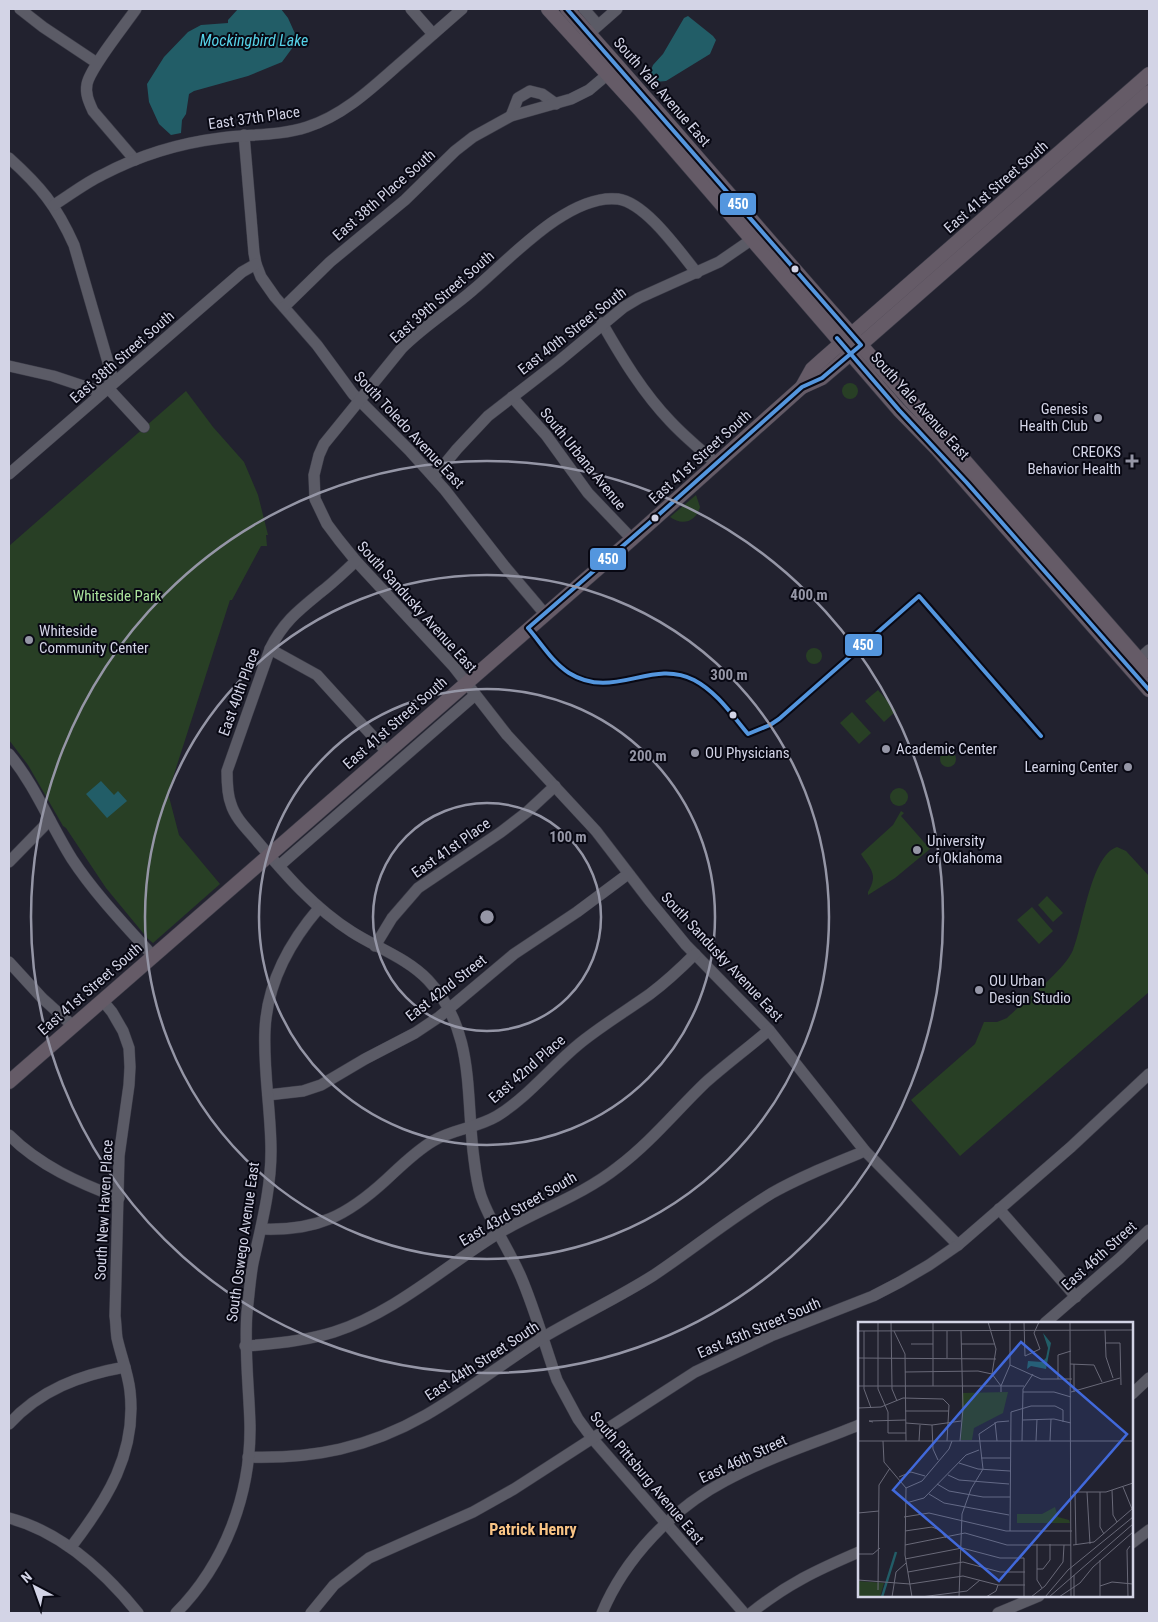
<svg xmlns="http://www.w3.org/2000/svg" width="1158" height="1622" viewBox="0 0 1158 1622" font-family="'Roboto Condensed',sans-serif">
<rect width="100%" height="100%" fill="#22222f"/>
<g fill="#283f25">
<circle cx="850" cy="391" r="8"/>
<path d="M186 391 213 427 244 462 258 495 268 535H266L267 546H261L232 600H230L168 793 179 835 220 884 153 943 148 939 106 888 66 828 63 826 28 765 9 740V546Z"/>
<path d="M696 495 700 507C696 522 682 526 670 517Z"/>
<circle cx="814" cy="656" r="8"/>
<path d="M878 690 896 711 884 722 865 701Z"/>
<path d="M852 712 871 733 859 744 840 723Z"/>
<circle cx="948" cy="759" r="8"/>
<circle cx="899" cy="797" r="9"/>
<path d="M901 811 904 813 901 816 930 849 895 878 868 895V892C879 874 870 869 861 854L893 825Z"/>
<path d="M1117 847 1126 851 1149 876V992L960 1156 911 1100 975 1044 984 1022H997L1007 1018C1024 1001 1064 971 1073 950 1083 926 1091 855 1117 847Z"/>
<path d="M1047 896 1063 913 1053 922 1038 905Z"/>
<path d="M1032 907 1053 931 1039 944 1017 920Z"/>
</g>
<g fill="#225d67">
<path d="M238 9H281L288 18 297 38 293 47 282 62 248 76 194 91 189 94 186 114 182 120 181 133 171 135 159 124 149 102 147 84 164 57 188 32 201 25 228 23V20Z"/>
<path d="M688 16 713 36 716 40 710 54 666 81 655 82 650 76 651 70 653 65 663 54 684 18Z"/>
<path d="M101 781 114 795 118 791 127 801 107 818 86 794Z"/>
</g>
<g fill="none" stroke-linecap="round" stroke-linejoin="round">
<defs>
<g id="minor">
<path d="M20 9 43 27 97 63"/>
<path d="M411 9 433 34"/>
<path d="M584 9 598 25"/>
<path d="M584 38 617 9"/>
<path d="M511 116 518 98 530 91 542 94 556 104"/>
<path d="M244 135 254 253 256 264 261 277 275 297 317 345 353 394 409 450 445 490 506 568 545 614"/>
<path d="M9 158C41 187 56 205 74 245L112 376 108 388"/>
<path d="M135 160 93 111C89 102 85 94 87 84 90 68 125 25 136 9"/>
<path d="M54 205C70 195 85 183 102 175 138 156 180 143 221 138 249 134 279 136 307 127 342 116 370 90 397 66 419 47 440 28 462 9"/>
<path d="M697 273C679 251 646 203 618 199 568 193 508 261 473 290 450 310 424 326 402 348L324 444 319 455 314 475 315 499 327 524 339 540 356 561 454 667 507 735 596 831 649 900 686 945 769 1030 865 1151 958 1245"/>
<path d="M284 307 330 262 405 200 455 151 473 137 511 116 571 99 589 90 608 74"/>
<path d="M602 323C622 358 643 393 671 422 685 437 701 450 717 464"/>
<path d="M9 366 53 376 95 390 108 388"/>
<path d="M108 388 144 427"/>
<path d="M512 397 546 435 588 493 632 539"/>
<path d="M9 474 242 272 256 264"/>
<path d="M434 477 457 449 488 416 559 361 624 307 639 298 719 262 751 240"/>
<path d="M356 561C344 572 333 583 321 592 299 610 283 622 270 649L227 771C227 782 227 794 231 804 235 818 248 830 257 841 286 875 314 908 352 932 377 948 407 958 428 980 474 1029 466 1089 473 1151 475 1166 476 1181 481 1196 491 1224 509 1249 521 1277 535 1310 545 1346 557 1380L578 1419 592 1438 744 1613"/>
<path d="M270 649 317 675 387 752"/>
<path d="M1139 659 1149 650"/>
<path d="M9 754C35 785 50 824 72 859 95 894 125 925 153 956"/>
<path d="M9 862 50 820"/>
<path d="M279 866 475 695"/>
<path d="M375 946 392 918 418 888 501 832 527 812 555 786"/>
<path d="M9 962 42 998 73 1026"/>
<path d="M268 1095 303 1091 321 1085 365 1059 415 1033 439 1017 514 954 577 912 628 874"/>
<path d="M9 1135C40 1166 79 1183 119 1198"/>
<path d="M999 1209 1076 1297"/>
<path d="M262 1229C317 1231 347 1216 387 1179 401 1166 416 1151 433 1141 453 1129 477 1128 497 1116 528 1097 551 1067 579 1044 601 1026 626 1011 650 994 666 982 681 968 695 954"/>
<path d="M1045 1323 1120 1258 1149 1230"/>
<path d="M245 1346C276 1344 305 1341 334 1332 396 1312 445 1266 499 1233 538 1210 583 1195 618 1167 650 1143 676 1111 705 1083 725 1065 748 1048 769 1030"/>
<path d="M1132 1394 1149 1378"/>
<path d="M9 1424C40 1390 80 1375 125 1367"/>
<path d="M248 1457C314 1459 368 1448 426 1415 466 1392 503 1363 542 1338 579 1316 618 1298 654 1275 694 1248 731 1218 772 1193 802 1176 833 1164 865 1151"/>
<path d="M9 1518C62 1532 104 1571 138 1613"/>
<path d="M1132 1543 1149 1530"/>
<path d="M71 1547C107 1500 137 1453 130 1391 128 1373 121 1356 117 1338 116 1331 116 1323 115 1316L119 1156 129 1085 130 1067 129 1048 123 1031 112 1012 102 1000"/>
<path d="M176 1613C225 1564 251 1494 250 1425 249 1387 244 1350 247 1312 249 1296 250 1279 253 1263 261 1226 271 1190 271 1151 271 1111 263 1070 265 1030 267 983 289 943 319 908"/>
<path d="M311 1613 334 1585 369 1558 473 1512 514 1489 695 1372 771 1336 873 1296 900 1282 929 1265 958 1245 1071 1147 1149 1074"/>
<path d="M602 1613C625 1558 672 1509 725 1481 767 1458 815 1443 859 1425"/>
<path d="M751 1613C787 1584 817 1570 859 1552"/>
<path d="M998 1613 1039 1596"/>
</g>
<g id="major">
<path d="M548 9 640 110 899 410 936 448 1149 690"/>
<path d="M567 9C659 111 747 216 838 319 873 359 908 399 944 437L1149 671"/>
<path d="M802 387 812 369 822 360 1149 74"/>
<path d="M9 1082 632 539 802 387 822 378 842 361 1149 92"/>
</g>
</defs>
<use href="#minor" stroke="#3c3c48" stroke-width="12"/>
<use href="#major" stroke="#3c3c48" stroke-width="15"/>
<use href="#minor" stroke="#5b5b66" stroke-width="11"/>
<use href="#major" stroke="#655b67" stroke-width="14"/>
<defs>
<g id="bus-1">
<path d="M567 9 861 345 822 378 802 387 655 518 528 628C541 643 552 662 569 673 614 701 651 658 694 680 717 692 732 715 748 734L770 725 779 719 919 596 1041 736"/>
<path d="M837 338 899 410 967 483 1149 690"/>
</g>
</defs>
<use href="#bus-1" stroke="#080813" stroke-width="8"/>
<use href="#bus-1" stroke="#5496de" stroke-width="4"/>
</g>
<g fill="none" stroke="#9596a6" stroke-width="2.5">
<circle cx="487" cy="917" r="114"/>
<circle cx="487" cy="917" r="228"/>
<circle cx="487" cy="917" r="342"/>
<circle cx="487" cy="917" r="456"/>
</g>
<g fill="#d3d4e6" stroke="#080813" stroke-width="2">
<circle cx="795" cy="269" r="4.5"/>
<circle cx="655" cy="518" r="4.5"/>
<circle cx="733" cy="715" r="4.5"/>
</g>
<g fill="#9596a6" stroke="#080813" stroke-width="2">
<circle cx="1098" cy="418" r="5"/>
<path d="M1129.5 453.5h5v5h5v5h-5v5h-5v-5h-5v-5h5z"/>
<circle cx="29" cy="640" r="5"/>
<circle cx="886" cy="749" r="5"/>
<circle cx="695" cy="753" r="5"/>
<circle cx="1128" cy="767" r="5"/>
<circle cx="917" cy="850" r="5"/>
<circle cx="979" cy="990" r="5"/>
</g>
<g text-anchor="middle" dominant-baseline="central" stroke-width="4" stroke-linejoin="round" paint-order="stroke">
<g font-size="15" fill="#d3d4e6" stroke="#080813">
<text transform="translate(662 92) rotate(49)">South Yale Avenue East</text>
<text transform="translate(254 118) rotate(-8)">East 37th Place</text>
<text transform="translate(996 187) rotate(-41)">East 41st Street South</text>
<text transform="translate(384 195) rotate(-41)">East 38th Place South</text>
<text transform="translate(442 297) rotate(-41)">East 39th Street South</text>
<text transform="translate(572 331) rotate(-38)">East 40th Street South</text>
<text transform="translate(122 357) rotate(-41)">East 38th Street South</text>
<text transform="translate(920 406) rotate(48)">South Yale Avenue East</text>
<text transform="translate(409 430) rotate(47)">South Toledo Avenue East</text>
<text transform="translate(700 457) rotate(-42)">East 41st Street South</text>
<text transform="translate(583 459) rotate(51)">South Urbana Avenue</text>
<text transform="translate(417 607) rotate(48)">South Sandusky Avenue East</text>
<text transform="translate(239 692) rotate(-70)">East 40th Place</text>
<text transform="translate(395 723) rotate(-41)">East 41st Street South</text>
<text transform="translate(451 848) rotate(-35)">East 41st Place</text>
<text transform="translate(722 957) rotate(47)">South Sandusky Avenue East</text>
<text transform="translate(446 988) rotate(-38)">East 42nd Street</text>
<text transform="translate(90 989) rotate(-41)">East 41st Street South</text>
<text transform="translate(527 1069) rotate(-41)">East 42nd Place</text>
<text transform="translate(518 1209) rotate(-30)">East 43rd Street South</text>
<text transform="translate(104 1210) rotate(-87)">South New Haven Place</text>
<text transform="translate(243 1242) rotate(-82)">South Oswego Avenue East</text>
<text transform="translate(1099 1256) rotate(-42)">East 46th Street</text>
<text transform="translate(759 1328) rotate(-23)">East 45th Street South</text>
<text transform="translate(482 1361) rotate(-33)">East 44th Street South</text>
<text transform="translate(743 1459) rotate(-25)">East 46th Street</text>
<text transform="translate(647 1478) rotate(50)">South Pittsburg Avenue East</text>
</g>
<g font-size="15" fill="#d3d4e6" stroke="#080813" text-anchor="start">
<text x="1088" y="409" text-anchor="end">Genesis<tspan x="1088" dy="17">Health Club</tspan></text>
<text x="1121" y="452" text-anchor="end">CREOKS<tspan x="1121" dy="17">Behavior Health</tspan></text>
<text x="39" y="631">Whiteside<tspan x="39" dy="17">Community Center</tspan></text>
<text x="896" y="749">Academic Center</text>
<text x="705" y="753">OU Physicians</text>
<text x="1118" y="767" text-anchor="end">Learning Center</text>
<text x="927" y="841">University<tspan x="927" dy="17">of Oklahoma</tspan></text>
<text x="989" y="981">OU Urban<tspan x="989" dy="17">Design Studio</tspan></text>
</g>
<g font-size="15" fill="#abe49d" stroke="#080813">
<text x="117" y="596">Whiteside Park</text>
</g>
<g font-size="16" font-style="italic" fill="#56d2e7" stroke="#080813">
<text x="254" y="40">Mockingbird Lake</text>
</g>
<g font-size="16" font-weight="bold" fill="#f9c485" stroke="#080813">
<text x="533" y="1529">Patrick Henry</text>
</g>
</g>
<g transform="translate(858 1322)">
<rect width="275" height="275" fill="#22222f"/>
<path d="M150 70 145 91 116 106 114 118H103L104 71ZM197 185 200 195 211 198 212 201H159V192H184ZM0 259 26 261 22 275H0Z" fill="#283f25"/>
<path d="M185 11 193 21 188 47 173 44 169 47 170 39 184 40 188 36 190 26Z" fill="#225d67"/>
<path fill="none" stroke="#225d67" stroke-width="2.5" d="M24 275 38 230"/>
<path fill="none" stroke="#696978" stroke-width="1" d="M20 0V67L30 90V111H48M33 0 34 67 39 79M75 0V64M130 0 138 27 134 52 143 64V70M166 0 167 34M212 0 213 275M247 8 248 35 255 56M0 9 275 8M6 9V67L13 86M36 9 47 32 48 119M89 9V36M247 21H262L263 63M275 21V78M53 22H75M103 22H137M167 34 182 27 176 11 181 0M0 36 138 37M212 42 236 43 244 60M216 42V70M152 43 183 57H214M47 50 120 49 134 52M200 57V33L213 29M0 64H166M143 64 152 43V0M165 70H196L213 75M213 70 262 56M0 86 23 85 45 76 85 77 91 83 89 119M47 89H91M165 98 196 97 213 101M15 100 11 99 48 98M137 100 139 119M48 101 74 103 103 99M74 103 75 127 80 138M0 119H275M25 119 26 140 48 166 47 233 54 275M61 119 62 103M102 119 105 87 103 9M164 119 165 67 175 52M178 119 179 97M192 119 193 97M123 136H152M101 141 120 147 152 149M90 153 101 158 151 162M41 155 53 150 67 154M79 162 91 169 125 175H152M48 166 64 159 91 127 94 119M254 168 255 193 259 200M215 170H248L275 161M217 170 218 223M229 170 232 222M242 170V205L246 212M71 172 86 181 151 193M48 181 66 176 108 133 121 128M0 191 21 189M46 195 71 191 148 209H214M47 209 74 205 82 208 88 216M152 209 153 90 173 84H197L205 88V100M179 222V258L184 266M47 223 107 211 149 223H213M215 223 236 220 274 187 265 165M0 232H15L22 226M47 237 104 226 142 236H166V275M242 238V275M179 247H185L192 238V222M50 250 105 240 142 250H167M216 253V274M0 258 52 262 105 254 140 263H167M242 264 254 260 275 262M20 268 21 163 32 146M34 275 38 250 48 241M63 275 109 269 122 258M101 275 104 192 113 167 125 147 121 112 139 100 151 99M128 275 138 269 140 263M173 275 187 264 205 240 206 223M187 275 210 248 275 195M191 275 275 202M201 275 222 261 235 245 275 210M270 275 269 228 272 224"/>
<path fill="#4169db" fill-opacity="0.15" stroke="#4169db" stroke-width="2.5" d="M163 20 269 112 141 259 35 168Z"/>
<rect width="275" height="275" fill="none" stroke="#d3d4e6" stroke-width="2.5"/>
</g>
<circle cx="487" cy="917" r="8" fill="#9596a6" stroke="#080813" stroke-width="2.5"/>
<g font-size="15" text-anchor="middle" font-weight="bold" fill="#9596a6" stroke="#080813" stroke-width="4" stroke-linejoin="round" paint-order="stroke">
<text x="809" y="600">400 m</text>
<text x="729" y="680">300 m</text>
<text x="648" y="761">200 m</text>
<text x="568" y="842">100 m</text>
</g>
<g stroke="#080813" stroke-width="2">
<rect x="719" y="192" width="38" height="24" rx="5" fill="#5496de"/>
<rect x="589" y="547" width="38" height="24" rx="5" fill="#5496de"/>
<rect x="844" y="633" width="39" height="24" rx="5" fill="#5496de"/>
</g>
<g font-size="14" text-anchor="middle" font-weight="bold" fill="#fff">
<text x="738" y="209">450</text>
<text x="608" y="564">450</text>
<text x="863" y="650">450</text>
</g>
<rect width="1158" height="1622" fill="none" stroke="#d3d4e6" stroke-width="20"/>
<g transform="translate(35 1587) rotate(319)" stroke="#080813" stroke-width="4" paint-order="stroke">
<path d="M0-4L9 19L0 12L-9 19Z" fill="#d3d4e6"/>
<text y="-8" font-size="14" font-weight="bold" text-anchor="middle" fill="#d3d4e6">N</text>
</g>
</svg>
